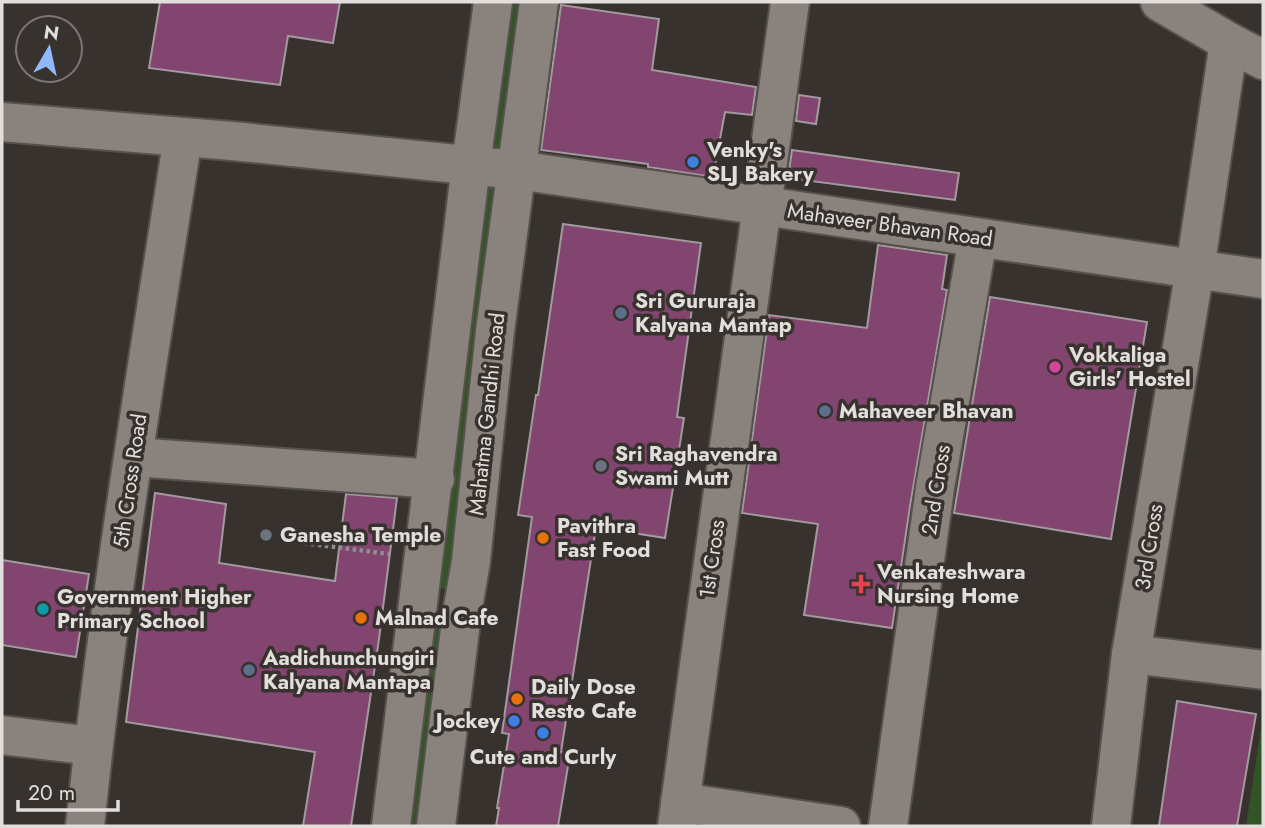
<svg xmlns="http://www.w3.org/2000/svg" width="1265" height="828" viewBox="0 0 1265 828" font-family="Jost,sans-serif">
<rect width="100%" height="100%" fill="#38322e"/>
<g fill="#335426">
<path d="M506 2H522L502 156 485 154Z"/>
<path d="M483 180 498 181 454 591 438 588Z"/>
<path d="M435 623 450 626 423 826H406Z"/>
<path d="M1263 715V826H1246Z"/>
</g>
<g fill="#81456f" stroke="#a29a9f" stroke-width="2">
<path d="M160 2H340L333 43 288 36 280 85 149 68Z"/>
<path d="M561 5 659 19 652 70 756 87 752 115 725 112 713 177 648 167V164L541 150Z"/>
<path d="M799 95 820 98 816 124 796 121Z"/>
<path d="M792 150 959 173 955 200 788 178Z"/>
<path d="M563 224 701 243 677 417 684 418 665 538 596 527 561 752 570 754 558 826H496L499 808H497L509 734 502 733 532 517 518 515 536 395H538Z"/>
<path d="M878 245 947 255 942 289 947 290 910 506 892 628 804 615 818 524 742 513 769 315 867 328Z"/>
<path d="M990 297 1147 322 1111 539 954 513Z"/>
<path d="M155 493 226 504 219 563 335 581 346 494 397 498 379 639 351 826H303L315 752 126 722Z"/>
<path d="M2 560 89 574 76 657 2 645Z"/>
<path d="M1177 701 1256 714 1237 826H1159Z"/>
</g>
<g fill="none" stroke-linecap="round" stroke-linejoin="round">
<defs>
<g id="minor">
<path d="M1160 2 1229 42 1263 60"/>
<path d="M2 122 232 141 517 170 1263 279"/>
<path d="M134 457 435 479"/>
<path d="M1131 654 1263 670"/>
<path d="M2 735 93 746"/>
<path d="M680 802 841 826"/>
<path d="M85 826C109 595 147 366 183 137"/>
<path d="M391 826 471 165 493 2"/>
<path d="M436 826 462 613 471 561 495 331 539 2"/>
<path d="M677 826 790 2"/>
<path d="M888 826 935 488 978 238"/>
<path d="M1111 826 1131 654 1195 269 1229 42"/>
</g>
</defs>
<use href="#minor" stroke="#56514d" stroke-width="42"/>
<path stroke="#938e8b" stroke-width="4.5" stroke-dasharray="3.5 3.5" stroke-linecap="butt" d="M304 543 389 554"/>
<use href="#minor" stroke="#89827d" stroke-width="38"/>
</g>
<g fill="#3f7fe0" stroke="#38322e" stroke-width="2.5">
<circle cx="693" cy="162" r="7"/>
<circle cx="514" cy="721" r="7"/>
<circle cx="543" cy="733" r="7"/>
</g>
<g fill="#5c6f8a" stroke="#38322e" stroke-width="2.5">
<circle cx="621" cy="313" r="7"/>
<circle cx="825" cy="411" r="7"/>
<circle cx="249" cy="670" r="7"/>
</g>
<circle fill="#d1479c" stroke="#38322e" stroke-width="2.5" cx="1055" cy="367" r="7"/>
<g fill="#6b7280" stroke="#38322e" stroke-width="2.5">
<circle cx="601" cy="466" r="7"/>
<circle cx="266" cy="535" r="7"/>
</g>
<g fill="#e8710a" stroke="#38322e" stroke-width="2.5">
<circle cx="543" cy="538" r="7"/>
<circle cx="361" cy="618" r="7"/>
<circle cx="517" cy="699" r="7"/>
</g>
<path fill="#e0444e" stroke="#38322e" stroke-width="2.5" d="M857.5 573.5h7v7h7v7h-7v7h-7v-7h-7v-7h7z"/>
<circle fill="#0f9aa8" stroke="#38322e" stroke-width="2.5" cx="43" cy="609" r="7"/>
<g text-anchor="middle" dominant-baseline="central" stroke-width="7" stroke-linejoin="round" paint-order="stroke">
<g font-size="21" font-weight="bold" fill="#e2dedc" stroke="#38322e" text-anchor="start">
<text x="707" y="150">Venky's<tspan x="707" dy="24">SLJ Bakery</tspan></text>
<text x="635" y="301">Sri Gururaja<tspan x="635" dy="24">Kalyana Mantap</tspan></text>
<text x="1069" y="355">Vokkaliga<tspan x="1069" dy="24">Girls' Hostel</tspan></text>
<text x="839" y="411">Mahaveer Bhavan</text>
<text x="615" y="454">Sri Raghavendra<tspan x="615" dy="24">Swami Mutt</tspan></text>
<text x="557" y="526">Pavithra<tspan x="557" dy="24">Fast Food</tspan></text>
<text x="280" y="535">Ganesha Temple</text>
<text x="877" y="572">Venkateshwara<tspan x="877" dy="24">Nursing Home</tspan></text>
<text x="57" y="597">Government Higher<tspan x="57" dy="24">Primary School</tspan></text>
<text x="375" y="618">Malnad Cafe</text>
<text x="263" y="658">Aadichunchungiri<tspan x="263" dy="24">Kalyana Mantapa</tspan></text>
<text x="531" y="687">Daily Dose<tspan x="531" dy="24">Resto Cafe</tspan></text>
<text x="500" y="721" text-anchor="end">Jockey</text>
<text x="543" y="757" text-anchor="middle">Cute and Curly</text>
</g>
<g font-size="21" fill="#e2dedc" stroke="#38322e">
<text transform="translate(890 225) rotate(8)">Mahaveer Bhavan Road</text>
<text transform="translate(487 414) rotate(-84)">Mahatma Gandhi Road</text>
<text transform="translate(130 481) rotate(-82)">5th Cross Road</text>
<text transform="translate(936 490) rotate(-81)">2nd Cross</text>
<text transform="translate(1149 547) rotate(-81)">3rd Cross</text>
<text transform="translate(712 559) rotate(-82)">1st Cross</text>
</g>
</g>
<rect width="1265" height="828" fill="none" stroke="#e2dedc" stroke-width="7"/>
<g transform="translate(49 49) rotate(9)"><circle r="33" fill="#38322e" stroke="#7c7774" stroke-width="2"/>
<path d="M0-5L12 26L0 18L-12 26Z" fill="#91b8fd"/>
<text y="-10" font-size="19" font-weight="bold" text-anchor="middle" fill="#e2dedc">N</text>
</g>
<path d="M18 800v10h100v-10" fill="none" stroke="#e2dedc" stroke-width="3.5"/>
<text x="28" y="800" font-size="21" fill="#e2dedc" stroke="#38322e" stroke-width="5" paint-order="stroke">20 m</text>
</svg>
